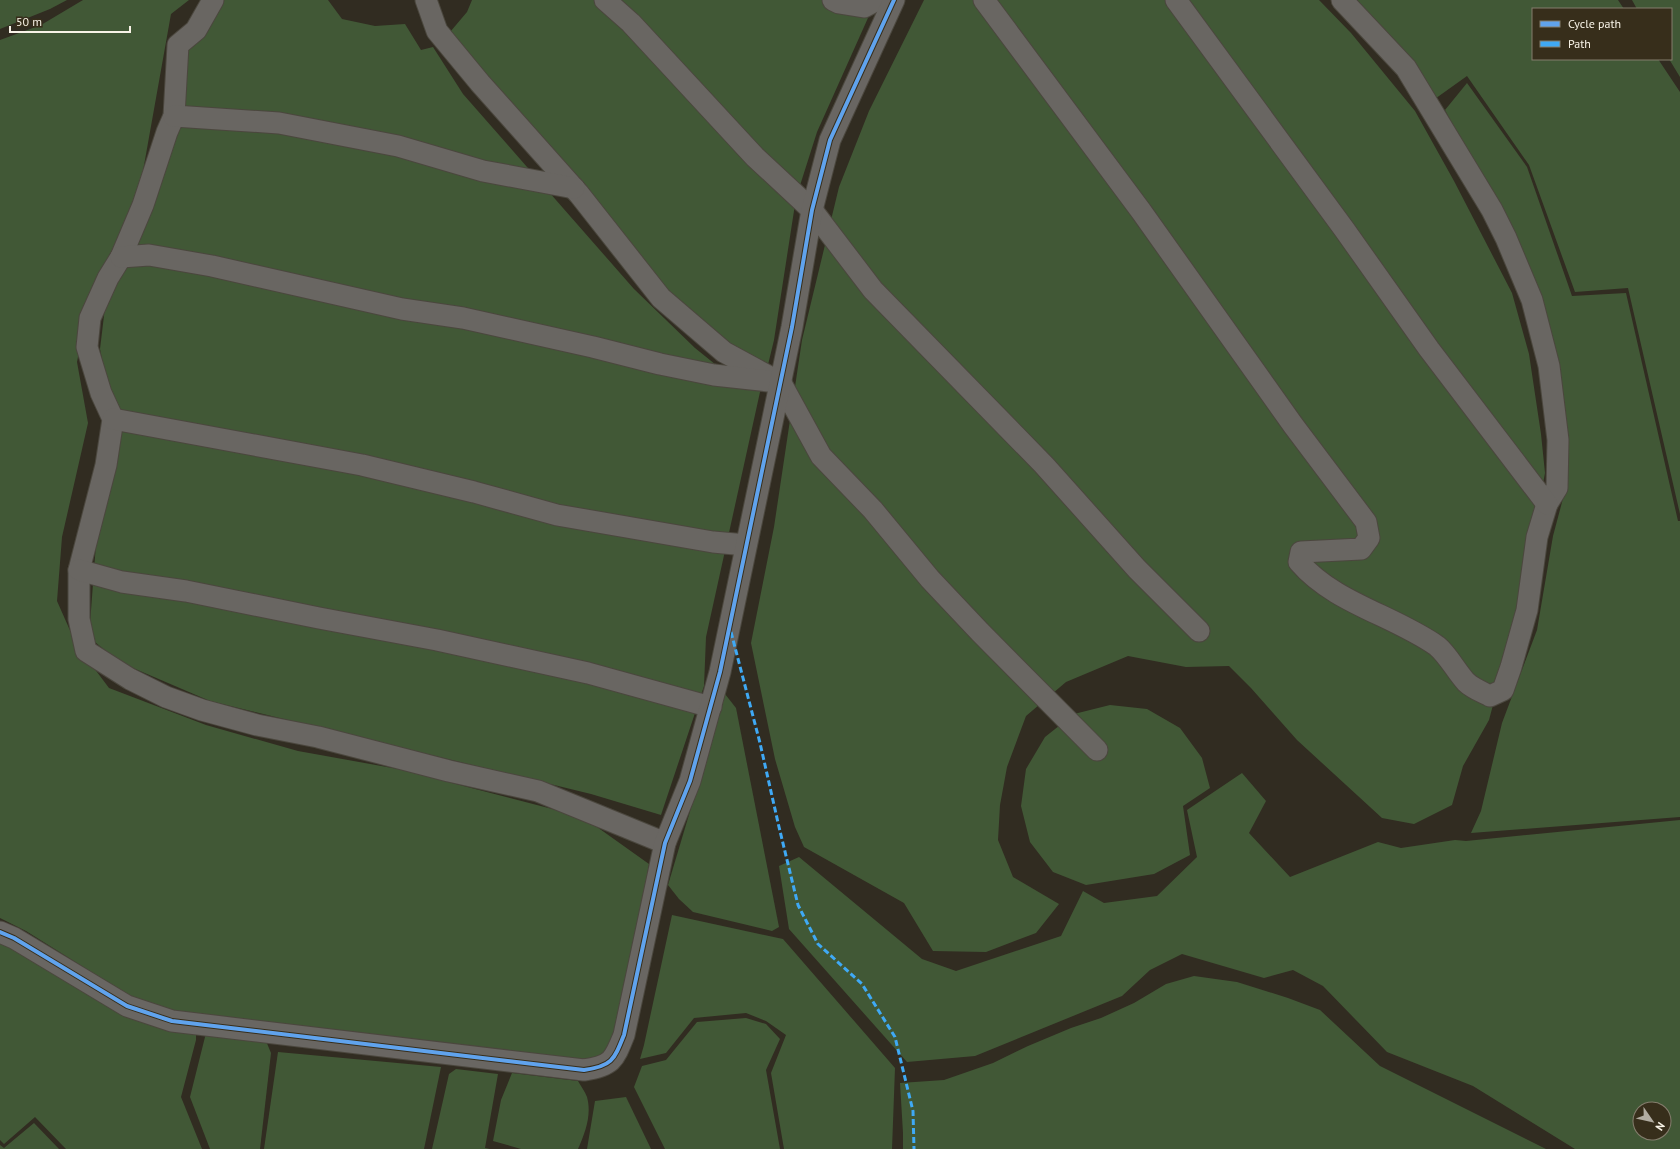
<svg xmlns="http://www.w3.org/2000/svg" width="1680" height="1149" viewBox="0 0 1680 1149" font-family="'PT Sans',sans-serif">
<rect width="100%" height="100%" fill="#312c21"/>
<g fill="#415836" fill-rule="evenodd">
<path d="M0 0H67L50 9 0 29Z"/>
<path d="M83 0H189L171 14 138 199 90 296 77 362 88 423 62 537 57 601 76 644 109 688 206 725 298 751 398 769 583 817 649 864 617 1042 592 1066 184 1020 136 1000 26 931 0 918V40L41 25Z"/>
<path d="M215 0H328L342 19 375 26 405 24 421 50 433 47 463 94 634 289 695 348 731 377 762 383 706 637 704 686 661 815 591 794 210 701 119 662 89 637 102 464 111 404 100 349 106 299 153 202 188 30Z"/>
<path d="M472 0H876L817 132 796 198 774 340 766 373H738L445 38 467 12Z"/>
<path d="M924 0H1319L1351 33 1415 111 1454 181 1512 293 1529 354 1541 434 1545 473 1521 600 1489 720 1463 766 1452 805 1414 824 1382 818 1297 740 1251 688 1229 666 1186 667 1128 656 1066 682 1026 716 1007 767 1000 805 998 840 1013 877 1059 904 1036 933 986 952 933 951 904 903 804 847 795 827 775 759 751 643 774 527 802 340 839 187 869 111Z"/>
<path d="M1349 0H1618L1624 9H1533V59H1658L1680 92V514L1628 288 1575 292 1529 165 1467 76 1425 106Z"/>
<path d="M1632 0H1680V77L1669 59H1671V9H1637Z"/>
<path d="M1467 83 1527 167 1572 296 1626 293 1678 521H1680V817L1471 833 1481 811 1502 723 1537 630 1553 536 1565 491 1569 440 1558 364 1510 234 1445 110Z"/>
<path d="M725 694 736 708 779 927 772 931 693 912 679 899 668 885Z"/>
<path d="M1110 705 1147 709 1180 728 1202 758 1210 788 1183 806 1190 855 1154 874 1086 885 1053 872 1030 842 1021 806 1026 769 1045 737 1074 714Z"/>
<path d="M1242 773 1266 801 1249 833 1290 877 1378 842 1401 848 1455 840 1466 841 1680 820V1149H1575L1473 1086 1387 1052 1323 986 1293 970 1264 978 1182 954 1150 970 1122 996 975 1056 907 1062 789 929 779 866 799 857 922 959 956 971 1061 936 1083 891 1104 903 1157 896 1197 857 1187 810ZM1640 1109H1664V1133H1640Z"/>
<path d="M672 915 783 939 895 1068 892 1149H784L771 1073 786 1035 766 1021 746 1013 694 1018 666 1053 640 1059 644 1045Z"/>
<path d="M0 940 196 1032V1040L181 1097 202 1149H66L35 1117 4 1144 0 1140Z"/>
<path d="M1194 976 1237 982 1288 998 1320 1010 1380 1066 1546 1149H903V1133L900 1083 944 1080 993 1063 1028 1046 1071 1028 1101 1018 1134 1003 1166 984Z"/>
<path d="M746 1018 766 1024 780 1039 766 1070 780 1149H665L634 1087 642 1066 666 1060 697 1022Z"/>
<path d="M206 1033 266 1041 271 1053 260 1149H210L190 1097Z"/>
<path d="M278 1052 441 1067 424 1149H264Z"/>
<path d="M456 1069 498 1074 485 1148 490 1149H432L449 1074Z"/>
<path d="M512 1073 578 1081C581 1086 585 1092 587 1097 592 1115 585 1133 578 1149H521L493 1141 501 1100Z"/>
<path d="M626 1097 651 1149H587L595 1101Z"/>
<path d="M34 1123 59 1149H0V1145L4 1148Z"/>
</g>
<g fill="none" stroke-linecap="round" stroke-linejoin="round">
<defs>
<g id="minor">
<path d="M213 0 196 30 178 45 174 116 167 132 143 205 121 257 108 278 90 318 87 347 101 393 113 419 106 465 79 570V619L86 651 130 679 166 697 202 710 257 725 318 737 449 771 538 791 665 843"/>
<path d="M426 0 437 31 480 83 579 194 661 298 724 352 781 383 821 456 873 510 930 579 980 632 1097 750"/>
<path d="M605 0 631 23 755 157 812 210 873 290 1044 465 1137 569 1199 631"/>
<path d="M833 0 839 3 864 7 877 0"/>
<path d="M984 0 1141 211 1293 425 1366 522 1369 538 1361 549 1301 552 1299 562C1334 603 1393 615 1437 646 1448 655 1456 671 1466 682 1472 688 1482 692 1490 696L1503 690 1511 667 1527 610 1537 537 1547 504 1557 488 1558 440 1549 366 1532 300 1506 238 1492 210 1406 68 1342 0"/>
<path d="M1176 0 1344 229 1429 349 1547 504"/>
<path d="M174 116 279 123 398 146 483 171 574 188"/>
<path d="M121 257 149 255 212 266 402 309 463 318 593 347 660 364 714 375 768 381"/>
<path d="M113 419 362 465 474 492 557 515 713 542 746 545"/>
<path d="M79 570 122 582 186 591 319 618 437 640 588 673 711 707"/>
<path d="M0 932 14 938 127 1006 172 1021 584 1070C612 1066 614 1060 624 1035L665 843 690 781 720 672 792 327 812 210 830 140 894 0"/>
</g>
</defs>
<use href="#minor" stroke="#4b473e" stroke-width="23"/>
<use href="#minor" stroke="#696662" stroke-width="21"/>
<path stroke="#3fa9f5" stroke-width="3" stroke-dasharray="6 3" stroke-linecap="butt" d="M731 632 760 743 779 827 798 905 818 944 862 984 895 1037 913 1111 914 1149"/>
<defs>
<path id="cycleway" d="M0 932 14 938 127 1006 172 1021 584 1070C612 1066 614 1060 624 1035L665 843 690 781 720 672 792 327 812 210 830 140 894 0"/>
</defs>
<use href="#cycleway" stroke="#372e1b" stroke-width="6"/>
<use href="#cycleway" stroke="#60a3ed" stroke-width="4"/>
</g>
<rect x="1532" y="8" width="140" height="52" fill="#372e1b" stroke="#847d6d"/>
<rect x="1540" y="21" width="20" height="6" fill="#60a3ed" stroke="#847d6d"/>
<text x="1568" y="28" font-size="12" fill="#f8f3e7">Cycle path</text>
<rect x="1540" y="41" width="20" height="6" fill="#3fa9f5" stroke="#847d6d"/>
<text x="1568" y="48" font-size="12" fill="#f8f3e7">Path</text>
<g transform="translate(1652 1121) rotate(124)"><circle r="19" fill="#372e1b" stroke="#847d6d"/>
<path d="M0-3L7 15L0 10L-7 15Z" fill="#b2ada2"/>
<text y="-6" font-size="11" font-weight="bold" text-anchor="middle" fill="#f8f3e7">N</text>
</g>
<path d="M10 26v6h120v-6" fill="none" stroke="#f8f3e7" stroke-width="2"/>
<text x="16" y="26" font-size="12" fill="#f8f3e7" stroke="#372e1b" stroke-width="3" paint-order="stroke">50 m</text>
</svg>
